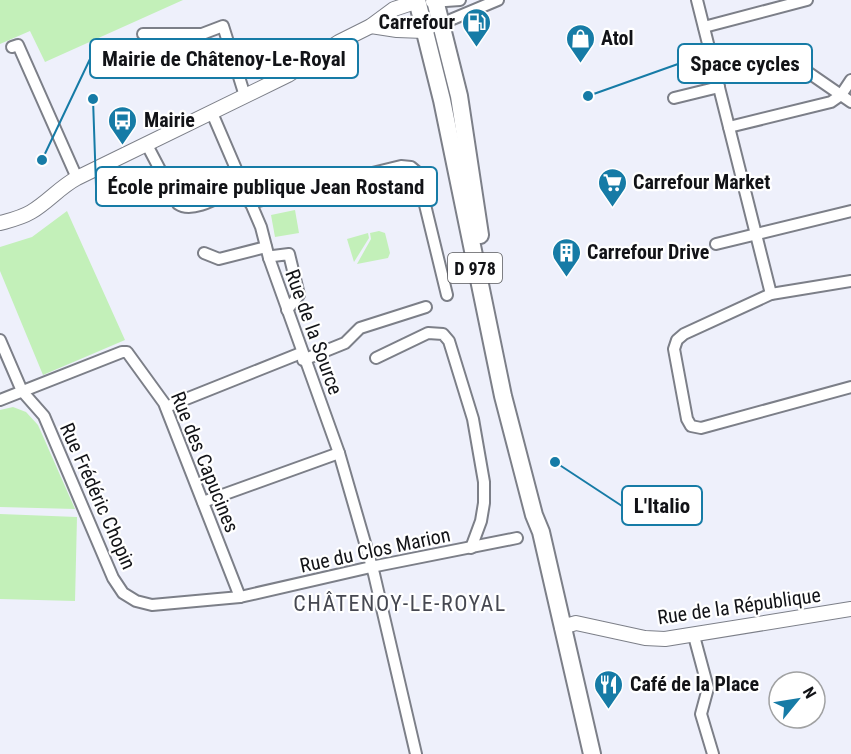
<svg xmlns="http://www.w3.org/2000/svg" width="851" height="754" viewBox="0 0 851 754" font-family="'Roboto Condensed',sans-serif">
<rect width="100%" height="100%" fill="#eef0fb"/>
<g fill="#c3f0b9">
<path d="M0 0H183L45 62 30 31 0 44Z"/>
<path d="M295 210 299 233 275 237 271 215Z"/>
<path d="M67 211 125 340 43 375 0 271V247L32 237Z"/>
<path d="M379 231 385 233 390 253 388 258 357 264 371 239 370 233Z"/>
<path d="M368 233 369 238 354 262 347 239Z"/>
<path d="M13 407 26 412 38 425 75 509 0 507V410Z"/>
<path d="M0 514 77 517 75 601 0 599Z"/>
</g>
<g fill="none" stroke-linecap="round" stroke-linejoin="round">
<defs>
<g id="minor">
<path d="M697 0 771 294"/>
<path d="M431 2 460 0"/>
<path d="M704 27 807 0"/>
<path d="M424 31 498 0"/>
<path d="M143 34H202L223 26 245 96"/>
<path d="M12 47 18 45 77 178"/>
<path d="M809 73 851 102"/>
<path d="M674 98 719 87"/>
<path d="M212 113 261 227 269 258 339 453 374 574 416 754"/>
<path d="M729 127 831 102 841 95 851 80"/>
<path d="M147 145 178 204C194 215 225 193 242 186"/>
<path d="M250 203 401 166 411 167 417 172 447 295"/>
<path d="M716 244 851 211"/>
<path d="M204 253 219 259 266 247"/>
<path d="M269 258 273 256 289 254 299 295 287 310"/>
<path d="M851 281 771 294 684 334 677 340 674 349 687 419 691 426 701 428 851 387"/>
<path d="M0 340 22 391 44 416 113 578 123 593 136 601 152 605 240 597 371 567 517 538"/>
<path d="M376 358 428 333 443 334 449 341 473 419 484 482V503L481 521 471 548"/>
<path d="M303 360 345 343 360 328 426 307"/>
<path d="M0 400 122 352H127L164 403 240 597"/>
<path d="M166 407 301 353"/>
<path d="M203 502 339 453"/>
<path d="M694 636 708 688 701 714 713 754"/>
</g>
<g id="tertiary">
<path d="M371 26 397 30 424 31"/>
<path d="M0 223C11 220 21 218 31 212 48 202 60 187 77 178L288 75 339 42 371 26 394 9 418 1"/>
<path d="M562 627 576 623 645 638 665 639 851 609"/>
</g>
<g id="primary">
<path d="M417 0 442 100 503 396 534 515 541 532 592 754"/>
<path d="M435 0 459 96 480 235"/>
</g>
</defs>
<use href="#minor" stroke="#7c7f88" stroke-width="14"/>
<use href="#tertiary" stroke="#7c7f88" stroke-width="16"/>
<use href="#primary" stroke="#7c7f88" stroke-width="20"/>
<use href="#minor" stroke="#fff" stroke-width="10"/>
<use href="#tertiary" stroke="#fff" stroke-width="14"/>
<use href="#primary" stroke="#fff" stroke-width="16"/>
</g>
<defs>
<symbol id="fuel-pin" viewBox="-11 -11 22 30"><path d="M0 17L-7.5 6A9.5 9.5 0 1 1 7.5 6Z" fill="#167ba6" stroke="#fff"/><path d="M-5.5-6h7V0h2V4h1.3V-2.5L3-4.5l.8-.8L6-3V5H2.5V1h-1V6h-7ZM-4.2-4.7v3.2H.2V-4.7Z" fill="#fff"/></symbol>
<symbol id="shop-pin" viewBox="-11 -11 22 30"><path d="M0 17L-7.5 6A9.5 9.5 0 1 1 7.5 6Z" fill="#167ba6" stroke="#fff"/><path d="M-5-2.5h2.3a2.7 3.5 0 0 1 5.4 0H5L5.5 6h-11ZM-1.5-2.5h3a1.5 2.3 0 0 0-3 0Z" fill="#fff"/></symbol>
<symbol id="bus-pin" viewBox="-11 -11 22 30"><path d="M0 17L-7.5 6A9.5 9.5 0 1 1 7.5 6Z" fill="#167ba6" stroke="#fff"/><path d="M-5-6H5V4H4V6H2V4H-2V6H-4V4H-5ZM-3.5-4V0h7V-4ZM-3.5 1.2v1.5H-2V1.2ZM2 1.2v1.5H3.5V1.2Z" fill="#fff"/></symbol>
<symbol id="supermarket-pin" viewBox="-11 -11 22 30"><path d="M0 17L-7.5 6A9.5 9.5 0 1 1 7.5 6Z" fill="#167ba6" stroke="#fff"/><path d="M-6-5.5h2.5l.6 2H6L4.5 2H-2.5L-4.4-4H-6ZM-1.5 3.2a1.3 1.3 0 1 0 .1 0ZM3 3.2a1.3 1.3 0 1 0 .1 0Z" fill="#fff"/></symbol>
<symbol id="building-pin" viewBox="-11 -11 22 30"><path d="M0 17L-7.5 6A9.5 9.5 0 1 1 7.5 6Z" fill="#167ba6" stroke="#fff"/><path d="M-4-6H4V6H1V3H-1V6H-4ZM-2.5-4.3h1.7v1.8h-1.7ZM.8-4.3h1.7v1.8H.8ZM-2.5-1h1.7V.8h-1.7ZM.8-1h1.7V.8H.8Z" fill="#fff"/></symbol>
<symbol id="restaurant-pin" viewBox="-11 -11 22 30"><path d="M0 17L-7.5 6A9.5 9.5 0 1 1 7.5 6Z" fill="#167ba6" stroke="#fff"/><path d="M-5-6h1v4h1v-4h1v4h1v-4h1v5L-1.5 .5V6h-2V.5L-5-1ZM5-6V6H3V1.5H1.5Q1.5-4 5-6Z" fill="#fff"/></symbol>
</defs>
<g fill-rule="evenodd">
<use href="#fuel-pin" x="460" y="6" width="33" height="45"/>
<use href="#shop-pin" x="564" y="22" width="33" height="45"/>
<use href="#bus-pin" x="106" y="104" width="33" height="45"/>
<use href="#supermarket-pin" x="596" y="166" width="33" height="45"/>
<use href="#building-pin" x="550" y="236" width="33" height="45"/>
<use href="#restaurant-pin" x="592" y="668" width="33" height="45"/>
</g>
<g text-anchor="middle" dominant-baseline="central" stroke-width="4.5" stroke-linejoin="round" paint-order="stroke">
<rect fill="#fff" stroke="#595a5d" stroke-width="1.5" x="448" y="253" width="54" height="30" rx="4.5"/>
<g font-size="18" font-weight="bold" fill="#121317">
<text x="475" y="268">D 978</text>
</g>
<g font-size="20" font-weight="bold" fill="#121317" stroke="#fff" text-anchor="start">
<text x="455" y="22" text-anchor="end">Carrefour</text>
<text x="601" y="38">Atol</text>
<text x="144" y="120">Mairie</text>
<text x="633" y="182">Carrefour Market</text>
<text x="587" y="252">Carrefour Drive</text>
<text x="630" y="684">Café de la Place</text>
</g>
<g font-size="20" fill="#121317" stroke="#fff">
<text transform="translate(314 332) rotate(70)">Rue de la Source</text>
<text transform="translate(205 462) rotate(68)">Rue des Capucines</text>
<text transform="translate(98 496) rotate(66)">Rue Frédéric Chopin</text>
<text transform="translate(375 550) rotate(-12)">Rue du Clos Marion</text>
<text transform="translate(739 606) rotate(-8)">Rue de la République</text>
</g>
<g font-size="22" letter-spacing="1.5" fill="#464851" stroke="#fff">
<text x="400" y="603">CHÂTENOY-LE-ROYAL</text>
</g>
</g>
<path fill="none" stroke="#167ba6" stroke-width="2" d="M42 160L90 59M588 96L678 64M93 99L96 186M555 462L622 506"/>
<g fill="#167ba6" stroke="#fff" stroke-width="2">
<circle cx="42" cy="160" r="6"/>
<circle cx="588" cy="96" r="6"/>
<circle cx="93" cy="99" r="6"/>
<circle cx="555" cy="462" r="6"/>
</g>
<g fill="#fff" stroke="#167ba6" stroke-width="2">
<rect x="90" y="39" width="268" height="39" rx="6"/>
<rect x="678" y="44" width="134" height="39" rx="6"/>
<rect x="96" y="167" width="341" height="39" rx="6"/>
<rect x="622" y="486" width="80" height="39" rx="6"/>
</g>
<g font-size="21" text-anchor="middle" font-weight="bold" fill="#121317">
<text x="224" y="66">Mairie de Châtenoy-Le-Royal</text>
<text x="745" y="71">Space cycles</text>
<text x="266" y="194">École primaire publique Jean Rostand</text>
<text x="662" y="513">L'Italio</text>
</g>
<g transform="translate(797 700) rotate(60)"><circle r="28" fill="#ffffff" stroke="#a0a1a2" stroke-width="1.5"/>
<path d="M0-4.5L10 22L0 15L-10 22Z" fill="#167ba6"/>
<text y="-9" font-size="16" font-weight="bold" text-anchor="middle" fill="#121317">N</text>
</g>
</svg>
